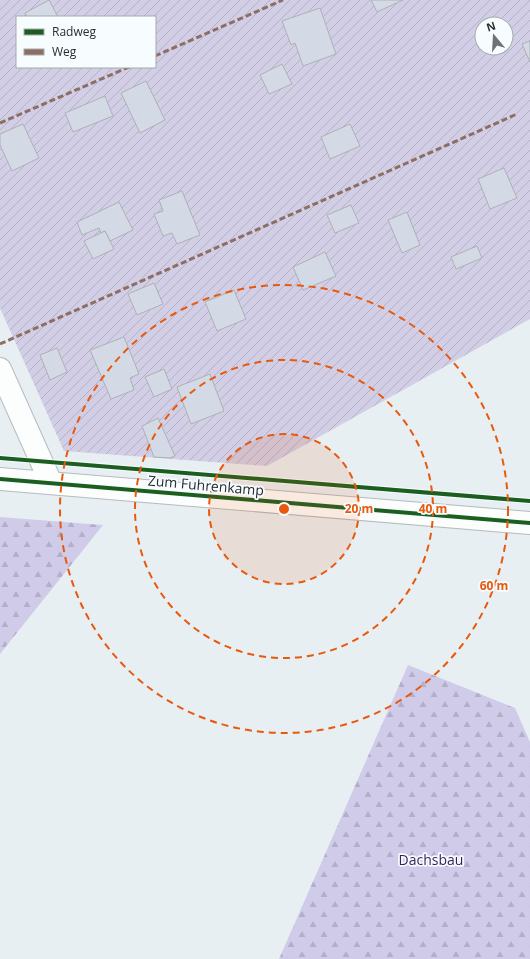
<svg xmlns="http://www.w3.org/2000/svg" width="530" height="959" viewBox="0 0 530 959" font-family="'Open Sans',sans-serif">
<defs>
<pattern id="forest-firs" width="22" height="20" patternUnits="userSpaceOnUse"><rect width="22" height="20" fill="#d1cbea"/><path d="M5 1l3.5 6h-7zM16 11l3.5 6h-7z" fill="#b4afc9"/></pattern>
<pattern id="garden-furrows" width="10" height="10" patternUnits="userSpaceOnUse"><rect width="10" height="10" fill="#d1cee6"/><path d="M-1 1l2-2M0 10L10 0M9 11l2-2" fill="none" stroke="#b4b1c6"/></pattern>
</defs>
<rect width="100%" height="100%" fill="#e8eff3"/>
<g fill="url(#forest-firs)">
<path d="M0 517 103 525 0 654Z"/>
<path d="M408 665 515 708 530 742V959H279Z"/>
</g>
<path fill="url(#garden-furrows)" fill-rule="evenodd" d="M0 0H530V319L267 466 64 451 0 308ZM17 17H155V67H17ZM482 24H506V48H482Z"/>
<g fill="#d3dae6" stroke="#adb1b4">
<path d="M49 0 58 17H27L25 13Z"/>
<path d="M371 0H403L377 12Z"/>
<path d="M320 8 336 54 303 66 295 43 291 45 282 21Z"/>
<path d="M530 41V62L522 44Z"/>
<path d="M282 64 292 84 269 94 260 75Z"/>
<path d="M146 81 165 120 140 133 121 93Z"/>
<path d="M105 96 113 116 73 132 65 113Z"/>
<path d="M23 124 39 158 12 171 0 145V134Z"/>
<path d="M350 124 360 146 330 159 321 137Z"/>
<path d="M504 168 517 198 490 209 478 179Z"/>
<path d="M182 191 200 235 177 244 172 233 163 236 154 214 163 211 159 200Z"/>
<path d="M119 202 133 230 110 241 105 231 101 233 99 228 82 235 77 222Z"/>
<path d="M351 205 359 223 335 233 327 215Z"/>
<path d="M407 212 420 245 402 253 388 220Z"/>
<path d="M105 231 114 249 93 259 84 241Z"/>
<path d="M477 246 482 258 456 269 451 257Z"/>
<path d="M325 252 336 276 303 290 293 267Z"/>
<path d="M154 283 163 304 137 315 128 294Z"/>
<path d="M234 290 246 319 217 331 205 302Z"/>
<path d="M124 337 139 374 130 378 134 390 111 399 90 350Z"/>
<path d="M57 348 67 372 50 380 40 355Z"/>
<path d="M164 369 172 389 154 397 145 377Z"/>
<path d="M210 374 224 411 191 424 177 387Z"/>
<path d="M158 418 175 456 170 458 154 457 142 426Z"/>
</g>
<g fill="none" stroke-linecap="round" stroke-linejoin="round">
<defs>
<path id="minor" d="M0 369 51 483"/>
<path id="tertiary" d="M0 479 530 523"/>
</defs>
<use href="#minor" stroke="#b6bbbf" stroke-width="24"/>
<use href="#tertiary" stroke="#b6bbbf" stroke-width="24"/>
<use href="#minor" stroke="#fcfdfd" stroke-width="22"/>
<use href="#tertiary" stroke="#fcfdfd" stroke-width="22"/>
<g stroke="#8d6e63" stroke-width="3" stroke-dasharray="6 3" stroke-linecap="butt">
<path d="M155 56 283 0"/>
<path d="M0 123 129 67"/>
<path d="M0 344 517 114"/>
</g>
<defs>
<g id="cycleway">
<path d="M0 458 530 501"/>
<path d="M0 479 530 523"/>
</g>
</defs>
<use href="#cycleway" stroke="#f7fcff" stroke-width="6"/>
<use href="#cycleway" stroke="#1b5e20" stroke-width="4"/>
</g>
<circle cx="284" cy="509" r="75" fill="#e8590c" fill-opacity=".12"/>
<g fill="none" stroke="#e8590c" stroke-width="2" stroke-dasharray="7 5">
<circle cx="284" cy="509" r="75"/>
<circle cx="284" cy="509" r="149"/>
<circle cx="284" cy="509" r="224"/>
</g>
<g text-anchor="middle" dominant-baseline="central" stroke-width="3.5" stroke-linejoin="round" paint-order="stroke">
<g font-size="14" fill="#2a2e31" stroke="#f7fcff">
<text transform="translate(206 485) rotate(5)">Zum Fuhrenkamp</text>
</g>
<g font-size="14" fill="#371f5b" stroke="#f7fcff">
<text x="431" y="859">Dachsbau</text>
</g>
</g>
<circle cx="284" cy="509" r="6" fill="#e8590c" stroke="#f7fcff" stroke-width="2"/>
<g font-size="12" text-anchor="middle" font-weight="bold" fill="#e8590c" stroke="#f7fcff" stroke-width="3.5" stroke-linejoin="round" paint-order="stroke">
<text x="359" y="513">20 m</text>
<text x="433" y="513">40 m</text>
<text x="494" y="590">60 m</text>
</g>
<rect x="16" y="16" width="140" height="52" fill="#f7fcff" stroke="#a5aaad"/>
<rect x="24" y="29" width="20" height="6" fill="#1b5e20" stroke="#a5aaad"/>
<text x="52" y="36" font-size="12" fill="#2a2e31">Radweg</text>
<rect x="24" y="49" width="20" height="6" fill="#8d6e63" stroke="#a5aaad"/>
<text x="52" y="56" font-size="12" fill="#2a2e31">Weg</text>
<g transform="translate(494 36) rotate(342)"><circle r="19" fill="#f7fcff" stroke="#a5aaad"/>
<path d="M0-3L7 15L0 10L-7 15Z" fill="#6c7275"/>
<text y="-6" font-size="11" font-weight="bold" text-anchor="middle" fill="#2a2e31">N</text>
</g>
</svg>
